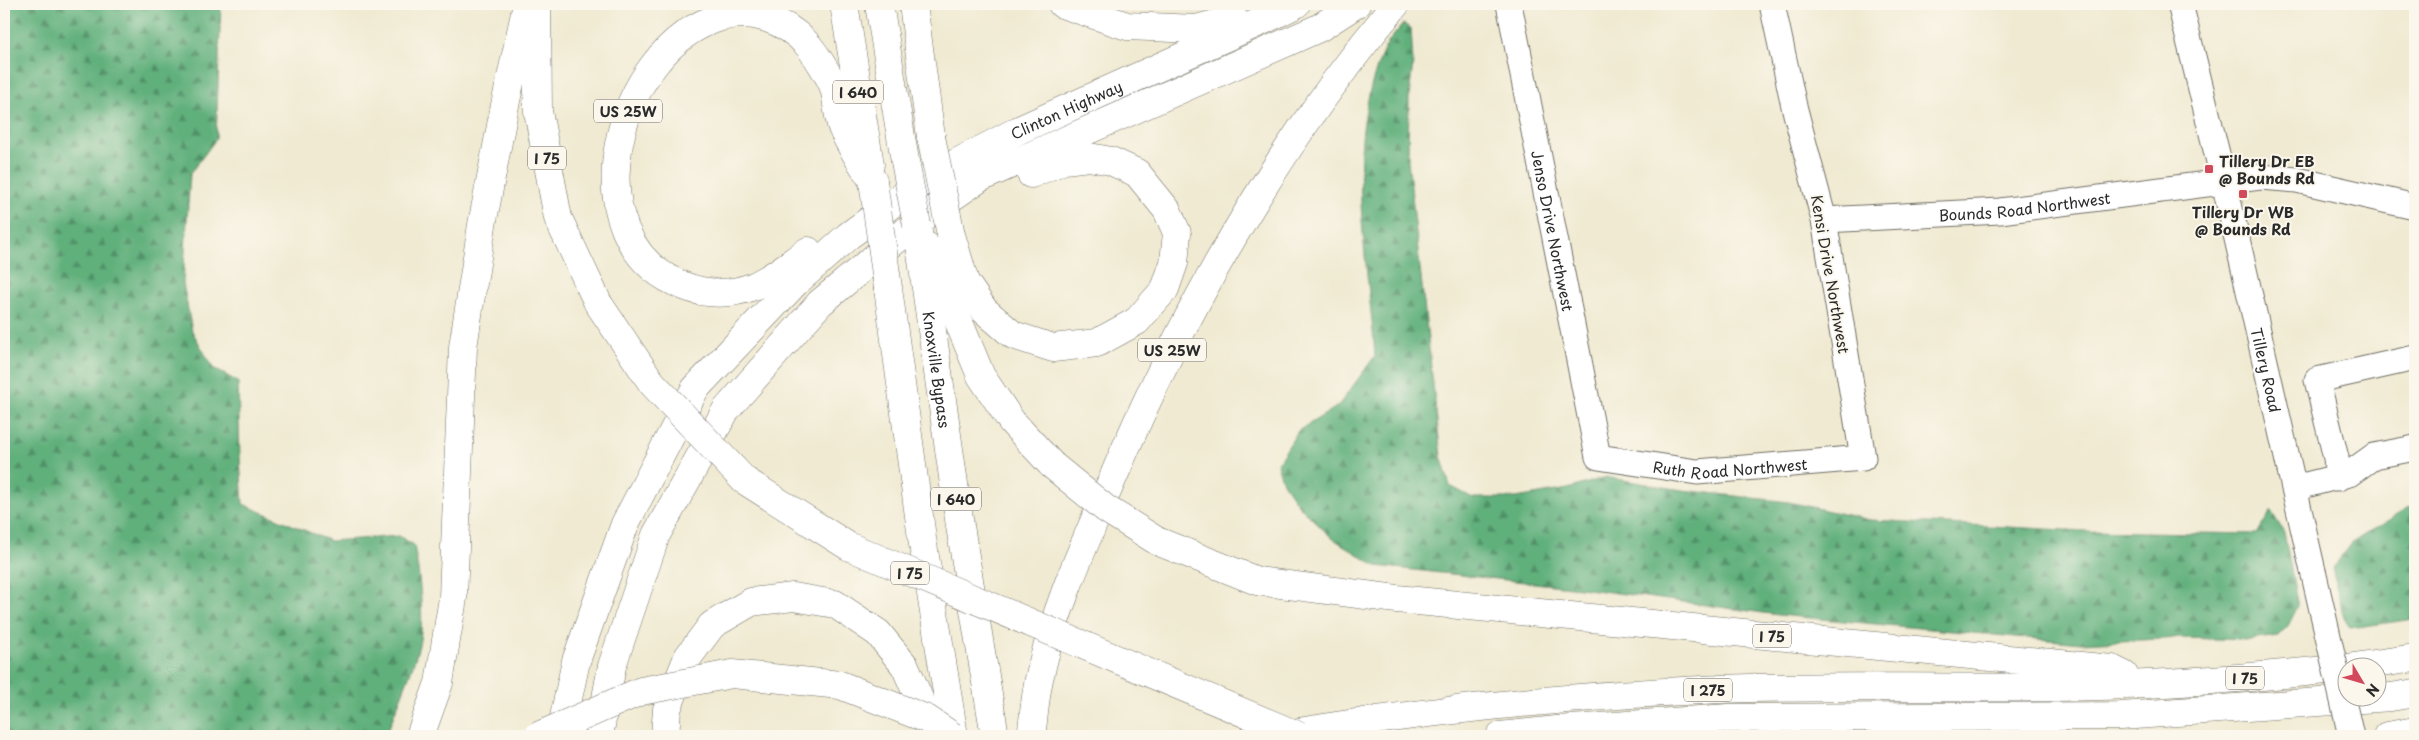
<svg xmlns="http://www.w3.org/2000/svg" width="2419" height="740" viewBox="0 0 2419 740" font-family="'Playpen Sans',sans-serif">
<defs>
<pattern id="forest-firs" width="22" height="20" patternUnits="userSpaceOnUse" patternTransform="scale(1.25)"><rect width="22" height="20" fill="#60b07c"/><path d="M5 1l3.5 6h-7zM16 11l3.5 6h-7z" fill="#4f8f66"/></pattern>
</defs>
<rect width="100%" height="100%" fill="#fbf7ec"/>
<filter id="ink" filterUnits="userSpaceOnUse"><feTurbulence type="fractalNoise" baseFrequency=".02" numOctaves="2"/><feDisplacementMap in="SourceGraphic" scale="10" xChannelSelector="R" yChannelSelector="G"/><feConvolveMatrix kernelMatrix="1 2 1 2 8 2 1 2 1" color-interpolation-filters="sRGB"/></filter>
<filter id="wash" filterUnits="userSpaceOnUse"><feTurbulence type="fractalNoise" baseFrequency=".0096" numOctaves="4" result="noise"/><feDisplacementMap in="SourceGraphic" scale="20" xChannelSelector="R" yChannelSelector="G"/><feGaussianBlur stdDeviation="1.12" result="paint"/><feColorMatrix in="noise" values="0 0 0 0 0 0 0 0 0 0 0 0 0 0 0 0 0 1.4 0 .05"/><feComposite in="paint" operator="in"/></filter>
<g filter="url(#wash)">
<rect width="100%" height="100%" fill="#f0ead2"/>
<g fill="url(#forest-firs)" stroke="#466e54">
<path d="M4 4H221L216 139 190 174 183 283 192 331 213 368 238 382 240 458 243 504 330 541 399 536 414 545C419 572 426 622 418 649 410 678 396 708 386 736H4Z"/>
<path d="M1403 24 1411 28 1413 63 1409 98 1408 160 1441 456 1450 486 1473 498H1516L1568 489 1606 477 1682 490 1789 502 1870 520 2086 531 2257 534 2271 511 2284 532 2298 606 2288 626 2278 636 2250 640 2181 638 2081 643 1778 615 1580 588 1376 566 1332 538 1298 505 1283 483 1277 464 1298 431 1338 406 1375 356C1368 257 1342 147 1383 52 1387 42 1396 33 1403 24Z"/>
<path d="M2415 506V619L2350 628 2344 618 2332 568 2351 543 2410 507Z"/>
</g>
</g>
<g filter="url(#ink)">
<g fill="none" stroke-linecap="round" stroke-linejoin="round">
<defs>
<g id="minor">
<path id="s1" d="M1509 4 1598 457 1697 472 1863 458 1824 220 1794 106 1772 4"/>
<path id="s2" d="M2180 4 2224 182 2313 571"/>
<path id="s3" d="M1824 220 2000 211 2260 177 2297 180 2415 207"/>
<path d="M2338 478 2336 458 2317 380 2415 358"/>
<path d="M2294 488 2349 474 2374 456 2415 448"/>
</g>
<g id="highway">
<path d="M844 4 870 165"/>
<path d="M879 4 905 161"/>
<path d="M913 4 931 137"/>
<path d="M1062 4 1127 26 1196 29 1234 19"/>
<path d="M537 10 538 111 558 218 598 303"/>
<path id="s4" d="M917 225 960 526 995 736"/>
<path d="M951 235 965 282 984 310 1013 335 1053 348 1097 343 1137 321 1165 289 1174 263 1177 233 1167 210 1137 173 1111 161 1089 157 1064 160 1031 174"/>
<path d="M928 247 981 376 1012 422 1052 465"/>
<path d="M808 251C790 263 775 277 754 286 732 295 706 295 684 286 567 242 614 47 721 17 751 8 784 20 806 43 814 51 831 78 834 88 838 102 837 119 844 132 852 149 863 165 873 181"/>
<path d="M888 288 922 538 954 736"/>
<path d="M1157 541 1257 581 1397 599 2112 669 2124 675"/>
<path d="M2347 668 2415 658"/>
<path d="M420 736 439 683 453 598 463 347 482 225 504 110 527 4"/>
<path id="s5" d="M560 736 576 661 625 524 695 389 795 283 848 236 926 179 1019 130 1264 20 1296 4"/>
<path d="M599 736 612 666 656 535 726 410 820 303 927 214 980 178 1319 28 1356 4"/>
<path d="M665 736 667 709 688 657 712 625 751 602 793 597 835 604 878 633 905 666 925 712 931 736"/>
<path d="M1031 736C1034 717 1035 697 1039 679 1054 610 1084 545 1112 480 1184 309 1277 146 1396 4"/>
<path d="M1276 736C1422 710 1572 696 1721 689 1832 685 1944 689 2056 687 2153 686 2250 678 2346 668"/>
<path d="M1500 736 1557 730 1728 718 2121 716 2391 697 2415 693"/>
<path d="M2387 736 2415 731"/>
</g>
</defs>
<use href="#minor" stroke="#706e65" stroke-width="27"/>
<use href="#highway" stroke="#706e65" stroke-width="29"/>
<use href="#minor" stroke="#fff" stroke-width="25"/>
<use href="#highway" stroke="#fff" stroke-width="28"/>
<defs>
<path id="minor-bridge" d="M2313 571 2351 736"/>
<g id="highway-bridge">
<path d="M931 137 951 235"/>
<path d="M905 161 917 225"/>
<path d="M873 181 888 288"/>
<path d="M598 303 652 383 744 480 848 546 1299 736"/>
<path d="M1052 465 1106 509 1157 541"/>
<path d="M538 736 641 691 732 674 840 685 927 719 952 736"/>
</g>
</defs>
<use href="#minor-bridge" stroke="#706e65" stroke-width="27" stroke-linecap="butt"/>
<use href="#highway-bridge" stroke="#706e65" stroke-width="29" stroke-linecap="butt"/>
<use href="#minor-bridge" stroke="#fff" stroke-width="25"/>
<use href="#highway-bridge" stroke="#fff" stroke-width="28"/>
</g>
</g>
<g fill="#d1495b" stroke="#fbf7ec" stroke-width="2">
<rect x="2204" y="164" width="10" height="10" rx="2.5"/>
<rect x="2238" y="189" width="10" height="10" rx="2.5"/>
</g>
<g text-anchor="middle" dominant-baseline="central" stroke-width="4" stroke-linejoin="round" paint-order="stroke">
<g fill="#fbf7ec" stroke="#696865" stroke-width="1">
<rect x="833" y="80.5" width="50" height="23" rx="4"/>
<rect x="594" y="99.5" width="68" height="23" rx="4"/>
<rect x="528" y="146.5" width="38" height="23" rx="4"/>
<rect x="1138" y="338.5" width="68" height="23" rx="4"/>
<rect x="931" y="487.5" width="50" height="23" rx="4"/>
<rect x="891" y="561.5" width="38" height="23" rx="4"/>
<rect x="1753" y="624.5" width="38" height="23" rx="4"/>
<rect x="2226" y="666.5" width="38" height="23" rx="4"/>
<rect x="1684" y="678.5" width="48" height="23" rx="4"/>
</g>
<g font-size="14" font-weight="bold" fill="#2b2b2b">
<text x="858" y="92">I 640</text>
<text x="628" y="111">US 25W</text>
<text x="547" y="158">I 75</text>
<text x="1172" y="350">US 25W</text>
<text x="956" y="499">I 640</text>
<text x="910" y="573">I 75</text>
<text x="1772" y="636">I 75</text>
<text x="2245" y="678">I 75</text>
<text x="1708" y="690">I 275</text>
</g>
<g font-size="15" fill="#2b2b2b" stroke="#fbf7ec">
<text stroke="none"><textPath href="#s5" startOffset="844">Clinton Highway</textPath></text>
<text stroke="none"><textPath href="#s3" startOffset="201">Bounds Road Northwest</textPath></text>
<text stroke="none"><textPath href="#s1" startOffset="231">Jenso Drive Northwest</textPath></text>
<text transform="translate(1831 274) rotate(80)">Kensi Drive Northwest</text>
<text stroke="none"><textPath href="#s4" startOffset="146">Knoxville Bypass</textPath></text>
<text stroke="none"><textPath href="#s2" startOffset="376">Tillery Road</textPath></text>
<text stroke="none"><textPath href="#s1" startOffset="595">Ruth Road Northwest</textPath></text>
</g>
<g font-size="15" font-weight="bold" fill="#2b2b2b" stroke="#fbf7ec" text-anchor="start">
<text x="2219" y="160">Tillery Dr EB<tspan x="2219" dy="17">@ Bounds Rd</tspan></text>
<text x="2243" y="211" text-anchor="middle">Tillery Dr WB<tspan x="2243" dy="17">@ Bounds Rd</tspan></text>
</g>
</g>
<rect width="2419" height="740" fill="none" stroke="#fbf7ec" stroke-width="20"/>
<g transform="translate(2362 682) rotate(128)"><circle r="24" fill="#fbf7ec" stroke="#a8a59f"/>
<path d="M0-4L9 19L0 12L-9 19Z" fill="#d1495b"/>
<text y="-8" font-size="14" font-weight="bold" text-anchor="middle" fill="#2b2b2b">N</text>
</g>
</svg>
